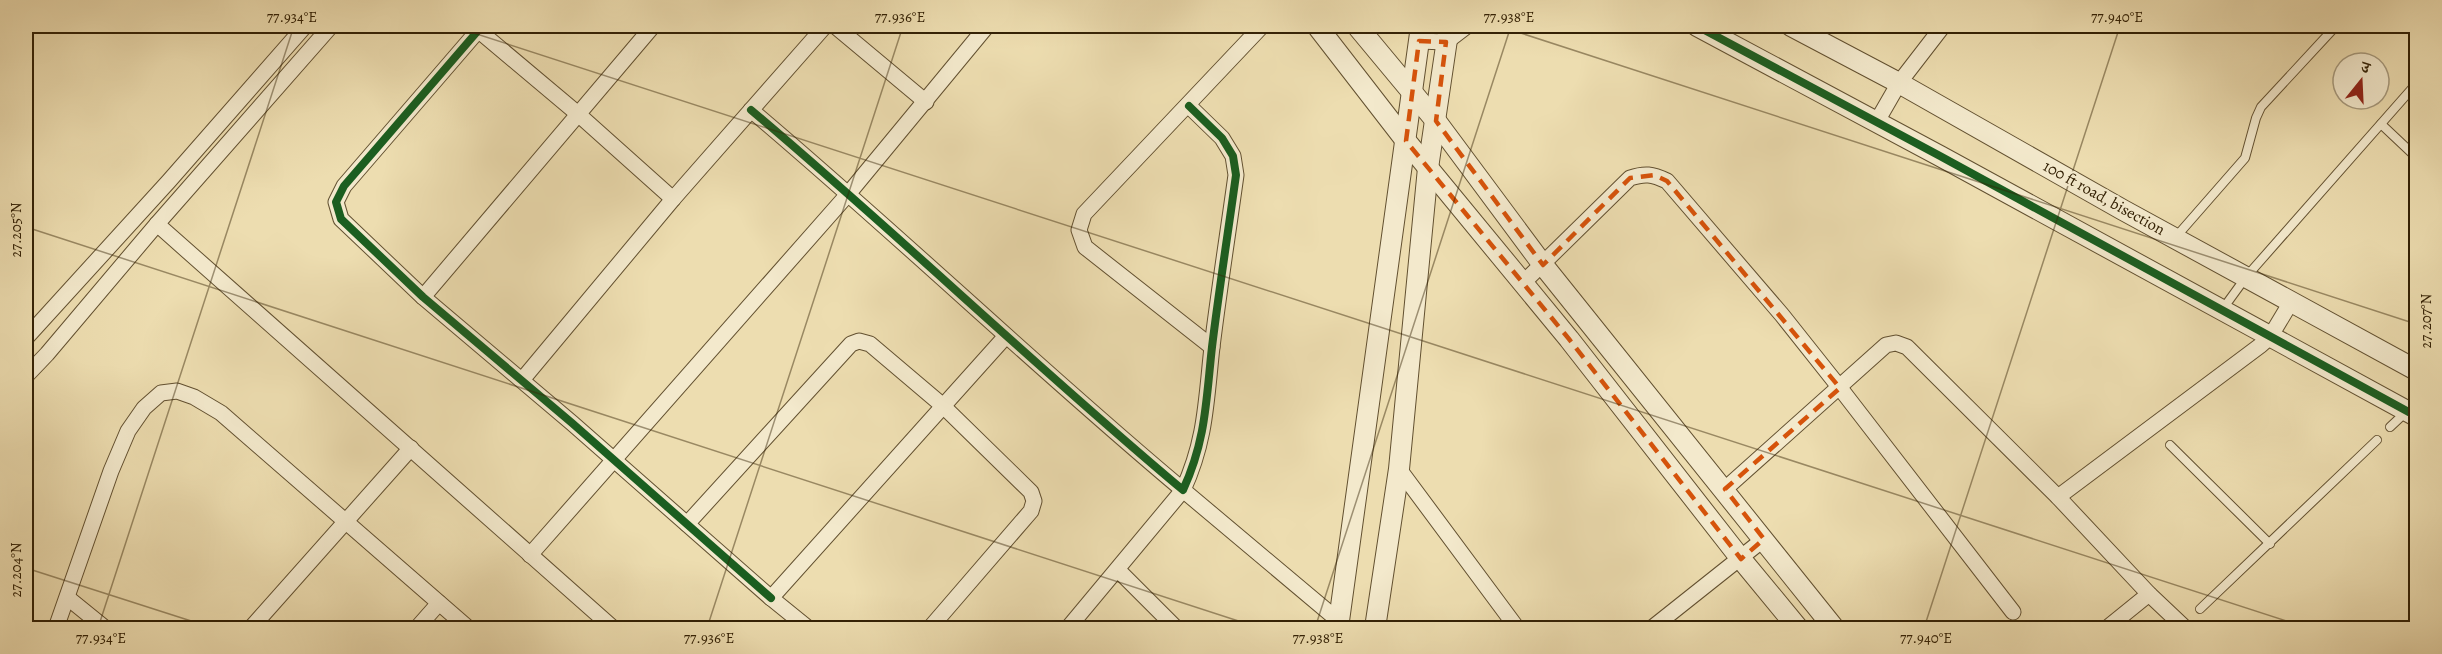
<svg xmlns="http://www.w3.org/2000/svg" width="2442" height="654" viewBox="0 0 2442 654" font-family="Alegreya,'Noto Serif Devanagari',serif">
<rect width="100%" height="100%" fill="#edddb0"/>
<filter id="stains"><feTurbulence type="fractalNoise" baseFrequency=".00333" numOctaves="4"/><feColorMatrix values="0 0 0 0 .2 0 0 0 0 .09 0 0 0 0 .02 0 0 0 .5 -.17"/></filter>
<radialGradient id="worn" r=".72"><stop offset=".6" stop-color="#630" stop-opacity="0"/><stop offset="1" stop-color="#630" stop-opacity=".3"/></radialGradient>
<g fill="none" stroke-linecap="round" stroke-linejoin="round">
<defs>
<g id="service">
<path d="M2381 124 2416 157"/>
<path d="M2175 238 2245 158 2256 118 2261 107 2336 26"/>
<path d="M2222 310 2246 277 2416 84"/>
<path d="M2390 427 2406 412"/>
<path d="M2170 445 2270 544"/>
<path d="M2200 609 2377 440"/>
</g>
<g id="minor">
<path d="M482 26 344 186 336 202 341 219 423 297 572 423 771 598"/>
<path d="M835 26 926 102"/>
<path d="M478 30 578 114 673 199"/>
<path d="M1419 41 1446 42 1467 26"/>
<path d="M751 110C898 234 1036 367 1183 490 1206 440 1206 401 1212 347 1219 290 1228 233 1236 175L1233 156 1222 138 1189 106"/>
<path d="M1876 123 1899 83 1943 26"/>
<path d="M157 224 613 628"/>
<path d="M1523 283 1630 178C1645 173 1652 174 1667 181L1782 315 1840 388 2013 612"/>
<path d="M423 297 653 26"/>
<path d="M26 338 169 181 305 26"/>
<path d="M1212 347 1085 247 1079 230 1084 214 1262 26"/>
<path d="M26 376 47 354 157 224 331 26"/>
<path d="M522 380 673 199 825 26"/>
<path d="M1399 469 1517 628"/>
<path d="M1725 489 1886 345 1896 343 1907 347 2058 497 2149 594 2185 628"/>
<path d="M2058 497 2261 345 2270 337 2291 302"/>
<path d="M687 524 851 344 859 341 870 344 942 405 1031 492 1034 501 1031 511 930 628"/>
<path d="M530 555 849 193 987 26"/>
<path d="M1118 570 1176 628"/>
<path d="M68 598 105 628"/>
<path d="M56 628 111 471 128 431 144 408 161 393 177 391 194 397 221 413 468 628"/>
<path d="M251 628 411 448"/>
<path d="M417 628 439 603"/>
<path d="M808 628 771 598 1006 336"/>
<path d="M1068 628 1183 490 1339 621"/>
<path d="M1652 628 1764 539"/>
<path d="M2107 628 2149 594"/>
</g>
<g id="tertiary">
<path d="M1317 26 1406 141 1569 339 1741 559 1798 628"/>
<path d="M1357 26 1436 121 1543 265 1834 628"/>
<path d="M1697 26 1940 156 2416 416"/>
<path d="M1791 26 1899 83 2123 210 2416 370"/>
<path d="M1338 628 1421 26"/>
<path d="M1375 628 1399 469 1428 168 1449 26"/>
</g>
</defs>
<use href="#service" stroke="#625030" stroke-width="10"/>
<use href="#minor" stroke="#625030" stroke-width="17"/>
<use href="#tertiary" stroke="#625030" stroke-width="22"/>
<use href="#service" stroke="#f3e9cc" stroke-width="8"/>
<use href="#minor" stroke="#f3e9cc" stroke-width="15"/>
<use href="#tertiary" stroke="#f3e9cc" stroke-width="20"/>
<defs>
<g id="cycleway">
<path d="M482 26 344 186 336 202 341 219 423 297 572 423 771 598"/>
<path d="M1697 26 1940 156 2416 416"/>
<path d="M751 110C898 234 1036 367 1183 490 1206 440 1206 401 1212 347 1219 290 1228 233 1236 175L1233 156 1222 138 1189 106"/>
</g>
</defs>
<use href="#cycleway" stroke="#f3e9cc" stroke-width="11"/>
<use href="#cycleway" stroke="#1b5e20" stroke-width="8"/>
</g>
<path fill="none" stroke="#d6530b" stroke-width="4.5" stroke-dasharray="12 8" stroke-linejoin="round" d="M1419 41 1446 42 1436 121 1543 265 1630 178 1654 175 1667 181 1840 388 1725 489 1764 539 1741 559 1569 339 1406 141Z"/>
<path fill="none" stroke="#332105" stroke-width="1.5" stroke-opacity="0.45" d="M452 26 2308 628M1499 26 2416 324M26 227 1260 628M26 568 213 628M98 628 294 26M707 628 903 26M1315 628 1511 26M1924 628 2120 26"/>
<g text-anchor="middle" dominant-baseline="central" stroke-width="4.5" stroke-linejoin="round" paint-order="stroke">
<g font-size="16" fill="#332105" stroke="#f3e9cc">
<text transform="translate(2104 198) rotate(29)">100 ft road, bisection</text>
</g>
</g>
<rect width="2442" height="654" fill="none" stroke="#edddb0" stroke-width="66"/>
<g transform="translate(2361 81) rotate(18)"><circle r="28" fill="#f3e9cc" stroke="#a6997c" stroke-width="1.5"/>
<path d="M0-4.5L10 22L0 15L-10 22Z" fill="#8f2418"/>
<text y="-9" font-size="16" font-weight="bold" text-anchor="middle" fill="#332105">उ</text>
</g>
<rect x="33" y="33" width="2376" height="588" fill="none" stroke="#332105" stroke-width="2"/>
<g font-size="15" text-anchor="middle" fill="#332105">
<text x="292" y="22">77.934°E</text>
<text x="900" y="22">77.936°E</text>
<text x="1509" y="22">77.938°E</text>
<text x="2117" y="22">77.940°E</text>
<text transform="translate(16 230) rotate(-90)" y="5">27.205°N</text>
<text transform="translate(2426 321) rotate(-90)" y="5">27.207°N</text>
<text transform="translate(16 570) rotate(-90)" y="5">27.204°N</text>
<text x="101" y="643">77.934°E</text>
<text x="709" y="643">77.936°E</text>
<text x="1318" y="643">77.938°E</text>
<text x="1926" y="643">77.940°E</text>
</g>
<rect width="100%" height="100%" filter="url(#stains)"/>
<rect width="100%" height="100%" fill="url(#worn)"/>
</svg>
